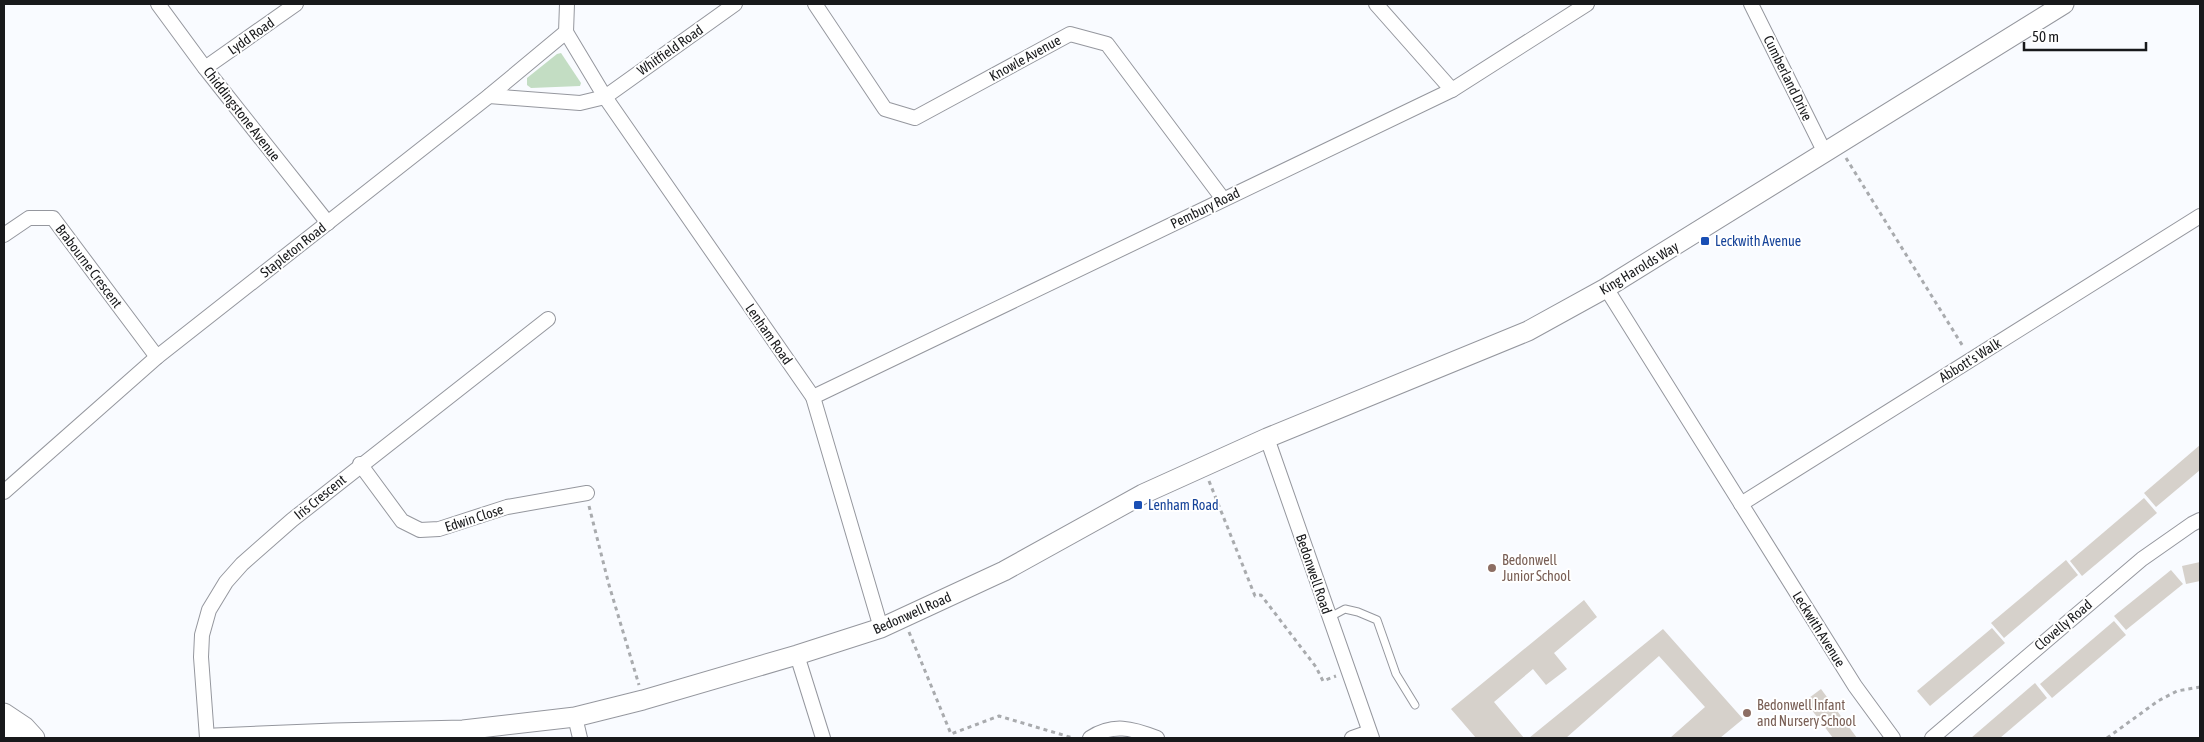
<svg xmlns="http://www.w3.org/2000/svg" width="2204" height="742" viewBox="0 0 2204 742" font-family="'Asap Condensed',sans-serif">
<rect width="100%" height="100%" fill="#f9fbff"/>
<path fill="#c3ddc3" d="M561 53 581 83 580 86 531 88 527 85V78L557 54Z"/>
<g fill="#d6d1cb">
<path d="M2200 445V470L2156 507 2144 493Z"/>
<path d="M2144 498 2157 513 2082 576 2070 561Z"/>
<path d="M2066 560 2078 575 2004 638 1991 623Z"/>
<path d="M2200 562V581L2186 584 2182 566Z"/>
<path d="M2171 570 2183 584 2126 630 2114 616Z"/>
<path d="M1584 600 1597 617 1554 653 1567 669 1546 685 1533 669 1494 702 1524 738H1476L1451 709Z"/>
<path d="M2114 621 2126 635 2052 698 2040 684Z"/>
<path d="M1992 628 2005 643 1930 706 1917 691Z"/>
<path d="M1663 629 1743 719 1720 738H1670L1705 707 1659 656 1566 738H1529Z"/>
<path d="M2035 683 2047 698 2000 738H1971Z"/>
<path d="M1821 689 1857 738H1833L1805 701Z"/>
</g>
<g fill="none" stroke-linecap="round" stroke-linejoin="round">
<defs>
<path id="lane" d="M1330 617 1345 609 1358 612 1377 620 1396 674 1415 705"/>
<g id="street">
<path d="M158 4 205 68 328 223"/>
<path d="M815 4 885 109 915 118 1070 34 1107 44 1223 199"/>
<path d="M1376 4 1452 90"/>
<path d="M1751 4 1825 153"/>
<path d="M566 32 605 97 813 397 881 628"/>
<path d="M205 68 296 4"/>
<path d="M489 96 580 103 605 97 735 4"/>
<path d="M4 235 29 218H53L157 357"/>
<path d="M1606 288 1855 686 1893 738"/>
<path d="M813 397 1452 90 1587 4"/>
<path d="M1267 438 1372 738"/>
<path d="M360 464 402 521 420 530 439 529 507 507 587 493"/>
<path d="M4 492 157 357 489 96 566 32 567 4"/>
<path d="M1741 504 2200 216"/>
<path d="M797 655 823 738"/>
<path d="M575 717 580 738"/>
<path d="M207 738 201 657 202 635 209 610 226 582 242 564 292 520 548 319"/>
<path d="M1090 738C1113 723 1132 728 1157 738"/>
<path d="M1352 738 1369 732"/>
<path d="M1932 738 2142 559 2192 524 2200 520"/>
</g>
<g id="secondary">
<path d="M4 713 25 727 35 738"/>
<path d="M4 729 12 738"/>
<path d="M215 738 334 733 463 730 575 717 643 700 797 655 881 628 1004 571 1143 494 1267 438 1528 331 1606 288 2064 4"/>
</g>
</defs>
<use href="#lane" stroke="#95979e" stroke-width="9"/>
<use href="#street" stroke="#95979e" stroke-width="16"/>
<use href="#secondary" stroke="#95979e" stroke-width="21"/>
<g stroke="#a9abae" stroke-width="3" stroke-dasharray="4 4" stroke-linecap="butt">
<path d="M1846 158 1964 348"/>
<path d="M1209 481 1255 596 1261 595 1316 667 1323 681 1336 676"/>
<path d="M589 506 609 585 639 685"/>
<path d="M909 632 951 734 999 716 1073 738"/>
<path d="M2107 738 2158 701 2177 691 2200 687"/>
</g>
<use href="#lane" stroke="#fff" stroke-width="7"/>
<use href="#street" stroke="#fff" stroke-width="14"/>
<use href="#secondary" stroke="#fff" stroke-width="19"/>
</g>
<g fill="#1a4fb4" stroke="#fff" stroke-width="2">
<rect x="1700" y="236" width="10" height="10" rx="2.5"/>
<rect x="1133" y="500" width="10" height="10" rx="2.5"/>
</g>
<g fill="#8d6e63" stroke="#fff" stroke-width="2">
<circle cx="1492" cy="568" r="5"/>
<circle cx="1747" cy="713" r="5"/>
</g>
<g text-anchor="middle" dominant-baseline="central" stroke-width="4" stroke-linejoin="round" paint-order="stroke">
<g font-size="14" fill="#18191b" stroke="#fff">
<text transform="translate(251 36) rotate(-35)">Lydd Road</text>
<text transform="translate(670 50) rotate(-35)">Whitfield Road</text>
<text transform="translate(1025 58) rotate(-29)">Knowle Avenue</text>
<text transform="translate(1788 78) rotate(64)">Cumberland Drive</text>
<text transform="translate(242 114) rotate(52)">Chiddingstone Avenue</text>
<text transform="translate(1205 208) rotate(-26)">Pembury Road</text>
<text transform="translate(293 250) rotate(-38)">Stapleton Road</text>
<text transform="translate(89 266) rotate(53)">Brabourne Crescent</text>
<text transform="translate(1639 268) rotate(-31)">King Harolds Way</text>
<text transform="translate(769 334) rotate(55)">Lenham Road</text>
<text transform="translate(1970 360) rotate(-32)">Abbott's Walk</text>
<text transform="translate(320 497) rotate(-39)">Iris Crescent</text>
<text transform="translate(474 518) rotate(-18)">Edwin Close</text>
<text transform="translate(1314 574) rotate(71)">Bedonwell Road</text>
<text transform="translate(912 613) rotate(-24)">Bedonwell Road</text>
<text transform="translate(2063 625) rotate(-40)">Clovelly Road</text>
<text transform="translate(1819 629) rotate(58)">Leckwith Avenue</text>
</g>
<g font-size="14" fill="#164399" stroke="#fff" text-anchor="start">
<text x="1715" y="241">Leckwith Avenue</text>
<text x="1148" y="505">Lenham Road</text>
</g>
<g font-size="14" fill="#785e54" stroke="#fff" text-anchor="start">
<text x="1502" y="560">Bedonwell<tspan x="1502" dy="16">Junior School</tspan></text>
<text x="1757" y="705">Bedonwell Infant<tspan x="1757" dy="16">and Nursery School</tspan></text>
</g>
</g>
<rect width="2204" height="742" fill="none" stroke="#18191b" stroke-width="10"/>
<path d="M2024 42v8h122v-8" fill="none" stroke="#18191b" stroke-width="2.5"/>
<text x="2032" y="42" font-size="15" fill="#18191b" stroke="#ffffff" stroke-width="4" paint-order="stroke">50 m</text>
</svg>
